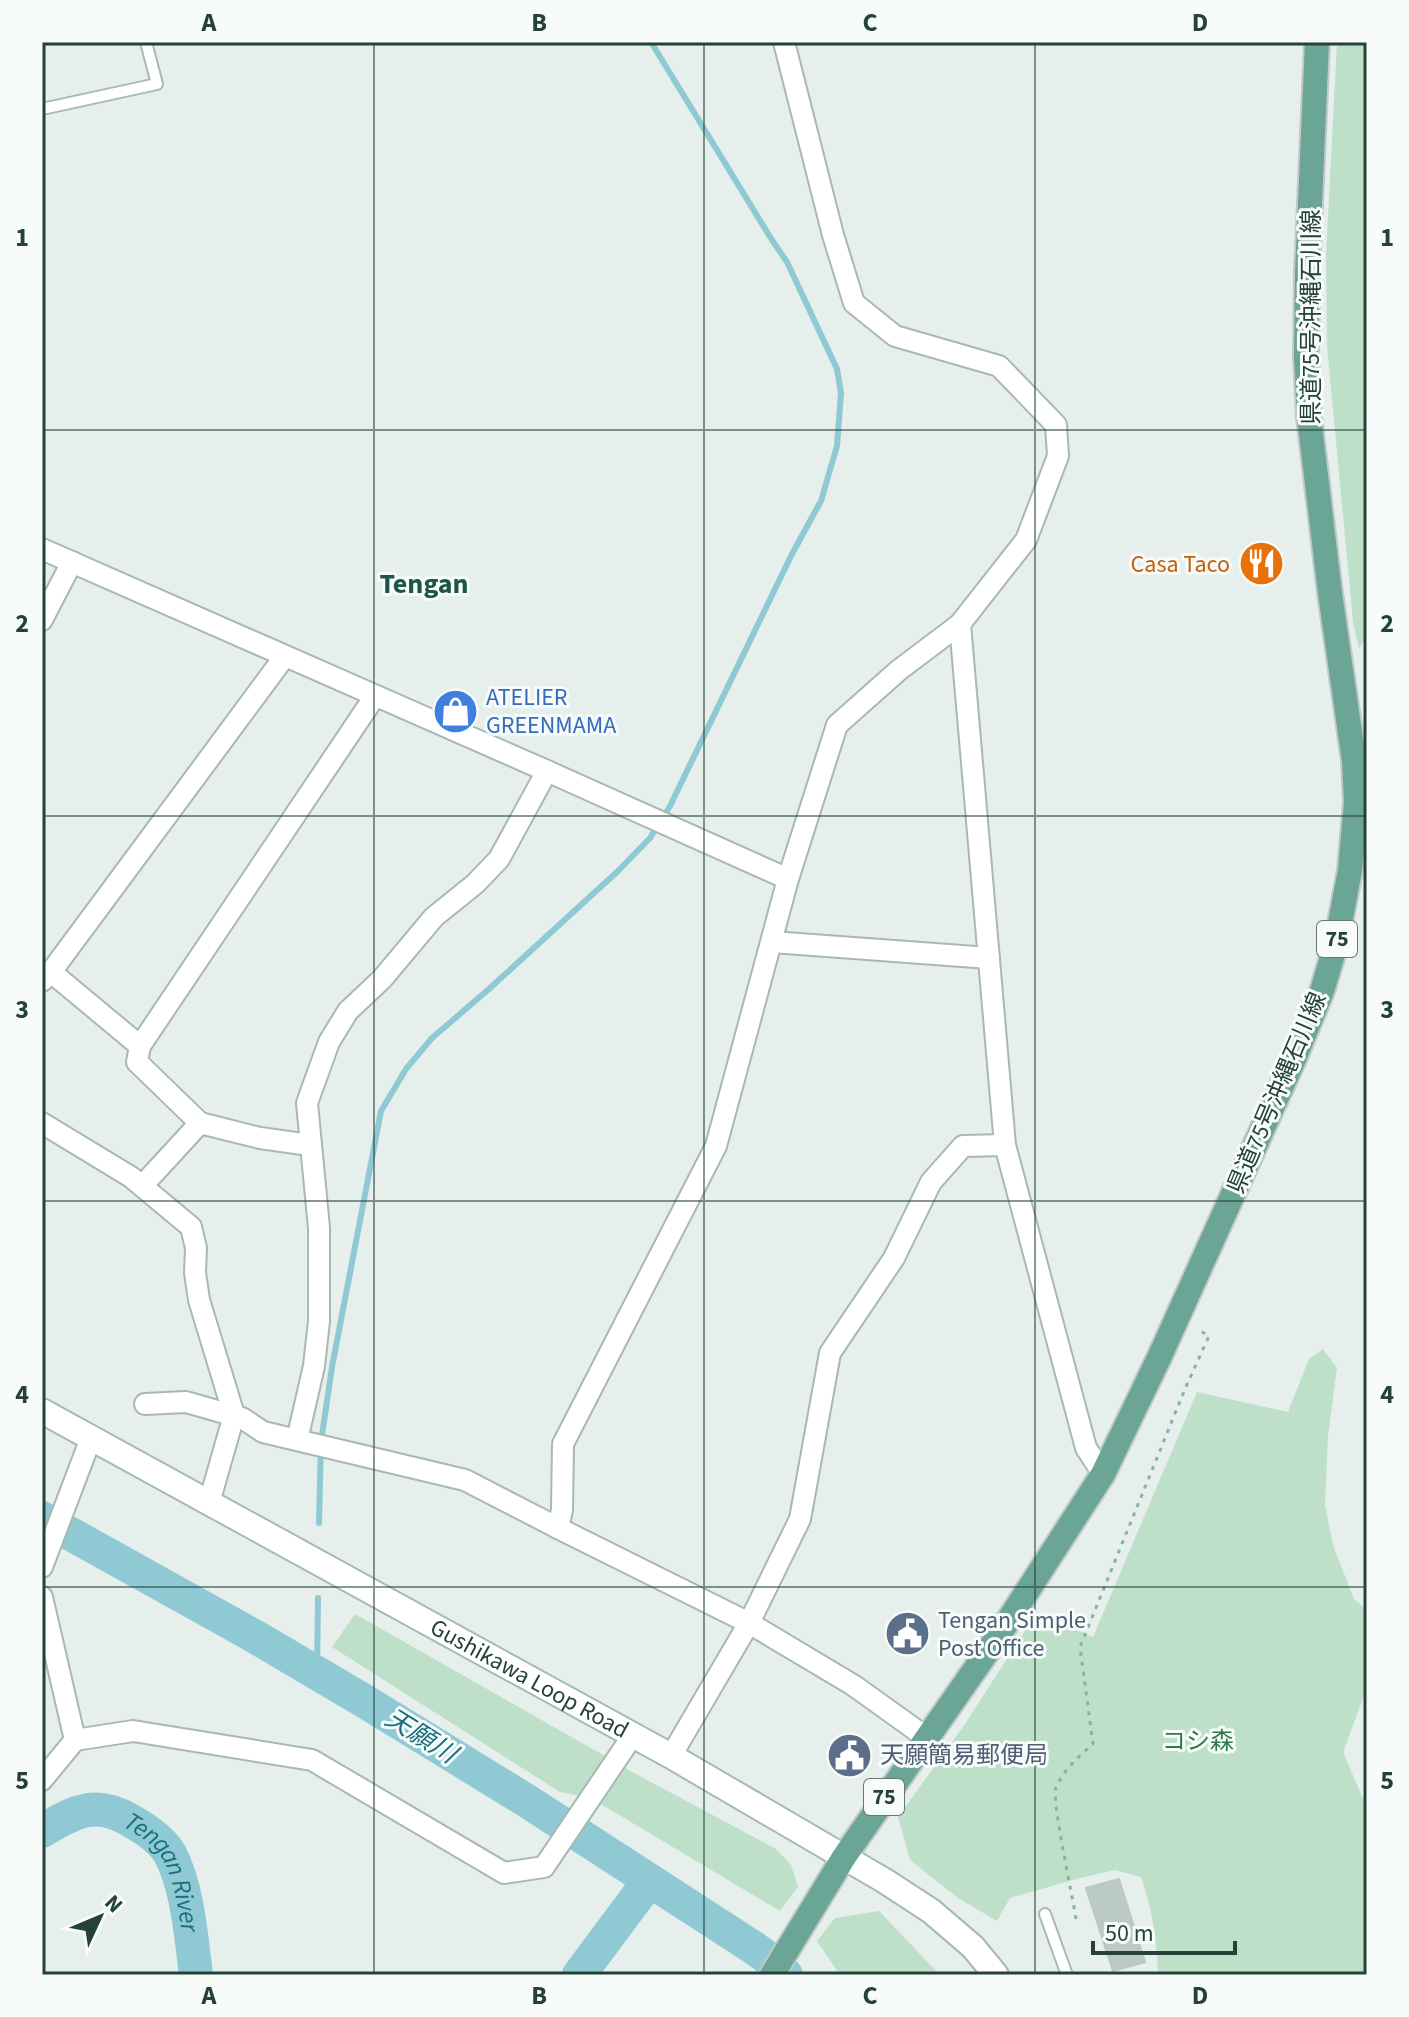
<svg xmlns="http://www.w3.org/2000/svg" width="1409" height="2017" viewBox="0 0 1409 2017" font-family="'Source Sans 3','Noto Sans JP',sans-serif">
<rect width="100%" height="100%" fill="#e6efeb"/>
<g fill="#bfe0c8">
<path d="M1337 42H1367V568L1365 597 1367 635 1359 649 1353 622 1327 345 1326 255Z"/>
<path d="M1323 1349 1337 1368 1328 1436 1325 1505 1333 1545 1354 1599 1367 1610V1688L1343 1752 1367 1808V1975H1158C1157 1940 1152 1909 1141 1877L1115 1870 1080 1878 1010 1898 997 1921 958 1898 910 1860 898 1817 965 1724 1037 1612 1093 1637 1197 1392 1288 1412 1309 1359Z"/>
<path d="M355 1614 605 1756 580 1796 560 1792 332 1647Z"/>
<path d="M621 1766 776 1849 791 1865 798 1887 780 1911 599 1803Z"/>
<path d="M879 1911 940 1975H840L817 1941 835 1918Z"/>
</g>
<g fill="none" stroke-linecap="round" stroke-linejoin="round">
<g stroke="#8ec9d4" stroke-width="6">
<path d="M319 1523 321 1442 332 1367 381 1111 406 1069 432 1038 489 989 618 871 650 838 670 806 792 554 821 501 837 446 841 393 837 369 787 262 772 240 651 42"/>
<path d="M317 1673 318 1598"/>
</g>
<g stroke="#8ec9d4" stroke-width="34">
<path d="M42 1518 254 1636 366 1702 527 1801 754 1948 772 1961 786 1975"/>
<path id="s1" d="M42 1831C75 1811 97 1799 133 1822 147 1830 162 1840 170 1854 188 1888 191 1937 196 1975"/>
<path d="M579 1975 649 1881"/>
</g>
</g>
<path fill="#bbcac4" stroke="#b8c9c2" stroke-width="2" d="M1119 1879 1145 1962 1113 1971 1086 1888Z"/>
<g fill="none" stroke-linecap="round" stroke-linejoin="round">
<defs>
<g id="service">
<path d="M42 109 157 84 146 42"/>
<path d="M1045 1914 1067 1975"/>
</g>
<g id="minor">
<path d="M42 549 547 771 788 879"/>
<path d="M42 620 72 562"/>
<path d="M960 624 1005 1145 1086 1448 1103 1474"/>
<path d="M772 942 989 958"/>
<path d="M51 972 140 1046"/>
<path d="M42 981 51 972 285 656"/>
<path d="M42 1123 131 1177 191 1227 196 1248 195 1273 199 1300 234 1415 209 1503"/>
<path d="M200 1123 137 1062 140 1046 375 696"/>
<path d="M142 1186 200 1123 260 1138 310 1145"/>
<path d="M145 1404 186 1402 242 1418 263 1432 465 1480 558 1528 749 1623 853 1685 927 1738"/>
<path d="M297 1440 314 1366 319 1321V1228L307 1103 329 1042 348 1011 382 979 434 917 475 884 499 859 547 771"/>
<path d="M558 1528 562 1510 563 1444 716 1146 788 879 837 725 899 670 960 624 1026 540 1058 456 1056 425 999 366 895 336 854 303 833 235 784 42"/>
<path d="M42 1567 91 1438"/>
<path d="M42 1597 75 1740"/>
<path d="M671 1756 749 1623 800 1519 830 1353 894 1258 931 1182 963 1146 1005 1145"/>
<path d="M42 1780 75 1740 133 1731 312 1760 504 1873 544 1867 633 1735"/>
</g>
<g id="secondary">
<path id="s2" d="M42 1411 671 1756 885 1881 931 1911 973 1947 996 1975"/>
</g>
<path id="primary" d="M772 1975 844 1857 999 1635 1103 1474 1159 1358 1294 1059 1322 991 1336 944 1350 870 1356 802 1354 761 1330 593 1309 417 1306 356 1307 273 1317 42"/>
</defs>
<use href="#service" stroke="#a8b8b2" stroke-width="14"/>
<use href="#minor" stroke="#a8b8b2" stroke-width="24"/>
<use href="#secondary" stroke="#a4bbb3" stroke-width="28"/>
<use href="#primary" stroke="#c2cac8" stroke-width="28"/>
<path stroke="#86b3a5" stroke-width="3" stroke-dasharray="4 6" stroke-linecap="butt" d="M1076 1919C1073 1898 1051 1799 1056 1787 1064 1770 1079 1756 1093 1744L1080 1647 1185 1389 1209 1336 1197 1329"/>
<use href="#service" stroke="#fff" stroke-width="10"/>
<use href="#minor" stroke="#fff" stroke-width="20"/>
<use href="#secondary" stroke="#fff" stroke-width="24"/>
<use href="#primary" stroke="#6aa596" stroke-width="24"/>
</g>
<path fill="none" stroke="#24423a" stroke-width="2" stroke-opacity="0.55" d="M374 42V1975M704 42V1975M1035 42V1975M42 430H1367M42 816H1367M42 1201H1367M42 1587H1367"/>
<defs>
<symbol id="restaurant-disc" viewBox="-11 -11 22 22"><circle r="9.5" fill="#e8710a" stroke="#f7fbf9"/><path d="M-5-6h1v4h1v-4h1v4h1v-4h1v5L-1.5 .5V6h-2V.5L-5-1ZM5-6V6H3V1.5H1.5Q1.5-4 5-6Z" fill="#fff"/></symbol>
<symbol id="shop-disc" viewBox="-11 -11 22 22"><circle r="9.5" fill="#3f7fe0" stroke="#f7fbf9"/><path d="M-5-2.5h2.3a2.7 3.5 0 0 1 5.4 0H5L5.5 6h-11ZM-1.5-2.5h3a1.5 2.3 0 0 0-3 0Z" fill="#fff"/></symbol>
<symbol id="civic-disc" viewBox="-11 -11 22 22"><circle r="9.5" fill="#5c6f8a" stroke="#f7fbf9"/><path d="M-.6-6.5H3V-4.5H.6V-3L4-1V1h2V6H-6V1h2V-1L-.6-3ZM-1.2 2.5V6h2.4V2.5Z" fill="#fff"/></symbol>
</defs>
<g fill-rule="evenodd">
<use href="#restaurant-disc" x="1236" y="538" width="51" height="51"/>
<use href="#shop-disc" x="430" y="686" width="51" height="51"/>
<use href="#civic-disc" x="882" y="1608" width="51" height="51"/>
<use href="#civic-disc" x="824" y="1730" width="51" height="51"/>
</g>
<g text-anchor="middle" dominant-baseline="central" stroke-width="6" stroke-linejoin="round" paint-order="stroke">
<g fill="#f7fbf9" stroke="#637a73" stroke-width="2">
<rect x="1317" y="921" width="40" height="36" rx="6"/>
<rect x="864" y="1779" width="40" height="36" rx="6"/>
</g>
<g font-size="22" font-weight="bold" fill="#24423a">
<text x="1337" y="939">75</text>
<text x="884" y="1797">75</text>
</g>
<g font-size="24" fill="#24423a" stroke="#f7fbf9">
<text transform="translate(1311 317) rotate(-90)">県道75号沖縄石川線</text>
<text transform="translate(1277 1093) rotate(-67)">県道75号沖縄石川線</text>
<text stroke="none"><textPath href="#s2" startOffset="556">Gushikawa Loop Road</textPath></text>
</g>
<g font-size="24" fill="#c56008" stroke="#f7fbf9" text-anchor="end">
<text x="1230" y="564">Casa Taco</text>
</g>
<g font-size="24" fill="#366cbe" stroke="#f7fbf9" text-anchor="start">
<text x="486" y="697">ATELIER<tspan x="486" dy="28">GREENMAMA</tspan></text>
</g>
<g font-size="24" fill="#4e5e75" stroke="#f7fbf9" text-anchor="start">
<text x="938" y="1620">Tengan Simple<tspan x="938" dy="28">Post Office</tspan></text>
<text x="880" y="1755">天願簡易郵便局</text>
</g>
<g font-size="24" fill="#2d7a4b" stroke="#f7fbf9">
<text x="1198" y="1741">コシ森</text>
</g>
<g font-size="26" font-style="italic" fill="#1c6f80" stroke="#f7fbf9">
<text transform="translate(421 1736) rotate(32)">天願川</text>
<text stroke="none"><textPath href="#s1" startOffset="160">Tengan River</textPath></text>
</g>
<g font-size="28" font-weight="bold" fill="#1f5548" stroke="#f7fbf9">
<text x="424" y="584">Tengan</text>
</g>
</g>
<rect width="1409" height="2017" fill="none" stroke="#f7fbf9" stroke-width="88"/>
<g transform="translate(100 1917) rotate(46)" stroke="#f7fbf9" stroke-width="6" paint-order="stroke">
<path d="M0-6L14 30L0 20L-14 30Z" fill="#24423a"/>
<text y="-12" font-size="22" font-weight="bold" text-anchor="middle" fill="#24423a">N</text>
</g>
<path d="M1093 1941v12h142v-12" fill="none" stroke="#24423a" stroke-width="4"/>
<text x="1105" y="1941" font-size="24" fill="#24423a" stroke="#f7fbf9" stroke-width="6" paint-order="stroke">50 m</text>
<rect x="44" y="44" width="1321" height="1929" fill="none" stroke="#24423a" stroke-width="3"/>
<g font-size="26" text-anchor="middle" font-weight="bold" fill="#24423a">
<text x="209" y="31">A</text>
<text x="539" y="31">B</text>
<text x="870" y="31">C</text>
<text x="1200" y="31">D</text>
<text x="22" y="246">1</text>
<text x="1387" y="246">1</text>
<text x="22" y="632">2</text>
<text x="1387" y="632">2</text>
<text x="22" y="1018">3</text>
<text x="1387" y="1018">3</text>
<text x="22" y="1403">4</text>
<text x="1387" y="1403">4</text>
<text x="22" y="1789">5</text>
<text x="1387" y="1789">5</text>
<text x="209" y="2004">A</text>
<text x="539" y="2004">B</text>
<text x="870" y="2004">C</text>
<text x="1200" y="2004">D</text>
</g>
</svg>
